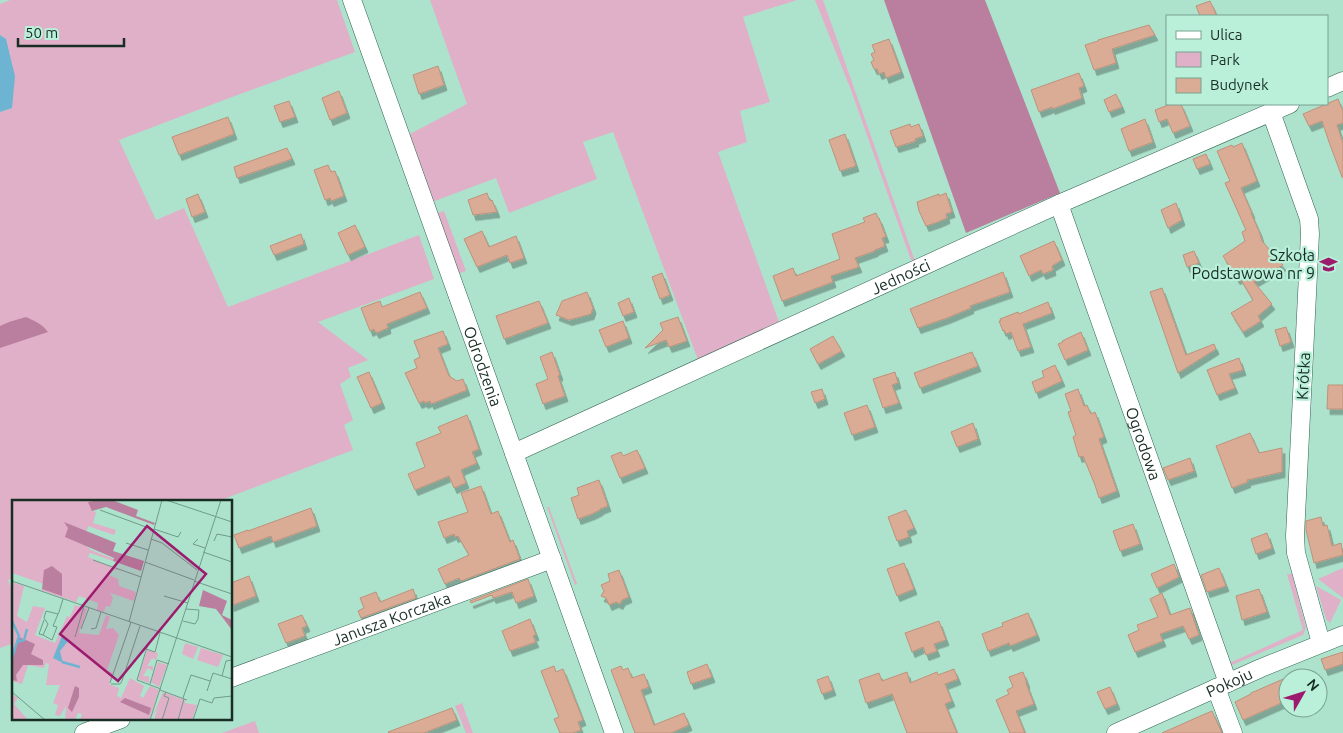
<svg xmlns="http://www.w3.org/2000/svg" width="1343" height="733" viewBox="0 0 1343 733" font-family="Ubuntu,sans-serif">
<defs>
<filter id="shadow"><feDropShadow dx="3" dy="5.5" stdDeviation="0" flood-color="#0004"/></filter>
</defs>
<rect width="100%" height="100%" fill="#ade3cc"/>
<g fill="#dfb0c7">
<path d="M10 0H337L355 52 224 100 119 140 156 220 184 208 228 307 419 235 434 279 318 322 368 360 348 368 351 377 340 384 353 420 344 425 353 450 216 502H14V578L8 580 14 595V643L0 648V112L12 108 6 39 0 35V4Z"/>
<path d="M430 0H797L743 17 770 102 740 111 747 142 718 152 779 322 698 360 613 132 583 142 597 179 509 213 496 178 432 202 408 135 467 104Z"/>
<path d="M815 0H823L915 261 911 260 851 90Z"/>
<path d="M444 211 466 271 457 274 435 214Z"/>
<path d="M547 507H549L577 584 575 585Z"/>
<path d="M1343 568V598L1318 579Z"/>
<path d="M1287 574H1292L1306 628 1303 635 1225 668V665L1303 630Z"/>
<path d="M1316 586 1341 600 1330 623 1326 619Z"/>
<path d="M462 703 473 733H466L455 706Z"/>
<path d="M255 721 259 733H222Z"/>
</g>
<g fill="#ba7f9e">
<path d="M884 0H985L1060 193 966 233Z"/>
<path d="M26 317C35 321 42 324 48 332L0 348V326L9 322Z"/>
</g>
<path fill="#6db4d2" d="M0 35 6 39 15 76 12 108 0 112Z"/>
<g fill="#dbac95" stroke="#be917b" filter="url(#shadow)">
<path d="M1210 1 1217 16H1200L1196 6Z"/>
<path d="M1149 25 1155 35 1112 49 1116 63 1094 70 1085 45 1098 41V40Z"/>
<path d="M889 39 901 72 886 78 884 72 879 74 877 69H874L871 62 874 60 871 54 875 52 872 45Z"/>
<path d="M438 66 444 85 419 94 413 75Z"/>
<path d="M1079 73 1084 86 1079 88 1082 98 1052 109V107L1039 112 1031 90Z"/>
<path d="M339 91 347 113 330 120 322 98Z"/>
<path d="M1116 94 1122 107 1109 112 1104 100Z"/>
<path d="M1338 99 1343 111V123L1337 125 1343 143V177H1342L1329 142 1322 121 1309 126 1303 114Z"/>
<path d="M289 101 295 117 280 122 274 106Z"/>
<path d="M1171 104H1181L1190 126 1173 133 1167 119 1159 122 1155 110Z"/>
<path d="M228 117 234 134 179 155 172 137Z"/>
<path d="M1145 119 1153 142 1129 151 1121 129Z"/>
<path d="M910 124 911 127 919 124 923 136 915 139 916 141 896 147 890 131Z"/>
<path d="M845 134 856 166 840 171 829 140Z"/>
<path d="M1242 143 1257 181 1241 188 1252 213H1251L1259 231 1262 241 1283 265 1254 282 1272 304 1258 316 1261 321 1243 332 1231 313 1253 300 1240 278 1237 279 1223 256 1245 241 1242 232 1246 230 1225 183 1230 181 1217 151 1232 145 1233 147Z"/>
<path d="M287 148 292 159 237 178 234 167Z"/>
<path d="M1206 154 1210 164 1197 169 1193 159Z"/>
<path d="M328 165 331 172 335 171 344 196 331 201 330 198 325 200 314 170Z"/>
<path d="M487 193 489 199 491 201 492 200 497 212 473 215 468 200Z"/>
<path d="M946 193 952 212 946 214 947 218 938 222 926 226 919 211 917 202 939 194V196Z"/>
<path d="M198 194 205 212 192 217 186 199Z"/>
<path d="M1176 203 1182 220 1168 228 1161 210Z"/>
<path d="M876 213 878 218H879L886 237 882 238 885 246 875 250V251L855 258 859 267 831 276 833 282 782 301 773 276 793 268 796 276 840 259 832 234 865 222 863 218Z"/>
<path d="M355 225 365 247 348 255 338 233Z"/>
<path d="M482 231 489 247 516 236 524 258 510 263 507 255 477 267 464 239Z"/>
<path d="M301 234 304 244 274 255 270 246Z"/>
<path d="M1054 241 1062 260 1052 266 1053 270 1043 274 1041 270 1029 276 1020 256Z"/>
<path d="M1194 251 1199 263 1187 267 1183 255Z"/>
<path d="M1003 272 1010 292 970 306 971 308 947 318 918 328 910 309Z"/>
<path d="M662 273 670 295 660 299 652 277Z"/>
<path d="M1162 288 1186 355 1214 344 1216 349 1178 373 1150 292Z"/>
<path d="M420 292 427 308 387 324 388 328 376 333 374 329 370 331 361 308 380 301 382 307Z"/>
<path d="M587 292 593 308 591 314 569 320 556 315 562 301Z"/>
<path d="M629 298 634 312 623 316 618 303Z"/>
<path d="M539 301 548 323 504 339 496 316Z"/>
<path d="M1048 302 1052 313 1023 324 1031 347 1018 351 1011 332 1006 334 1004 330 1003 331 999 321H1001L1000 319 1018 312 1019 314Z"/>
<path d="M678 317 687 341 669 347 666 340 645 348 663 330 660 323Z"/>
<path d="M623 321 629 338 606 347 599 330Z"/>
<path d="M1286 327 1291 342 1280 346 1275 330Z"/>
<path d="M443 331 448 344 438 348 449 376 457 381 463 379 467 390 431 404 430 401 425 403 424 401 419 403 405 373 417 368 414 360 420 357 414 341Z"/>
<path d="M1081 332 1088 350 1065 360 1058 344 1063 342 1062 341Z"/>
<path d="M833 336 842 351 818 364 810 349Z"/>
<path d="M552 352 560 375 558 376 565 396 543 404 536 384 548 379 540 357Z"/>
<path d="M972 352 978 366 920 388 914 373Z"/>
<path d="M1239 358 1243 370 1229 374 1235 388 1217 395 1207 370Z"/>
<path d="M1055 365 1062 381 1036 393 1032 382 1044 377 1042 371Z"/>
<path d="M369 372 382 403 371 408 357 377Z"/>
<path d="M895 372 898 383 892 385 899 403 883 408 873 379Z"/>
<path d="M1328 385H1343V409H1327Z"/>
<path d="M822 389 825 399 815 403 811 392Z"/>
<path d="M1078 389 1084 406 1087 405 1091 414 1095 412 1104 437 1099 439 1117 491 1099 498 1095 485 1083 456 1079 457 1073 437 1076 435 1068 412 1071 411 1065 394Z"/>
<path d="M867 405 875 427 852 435 844 413Z"/>
<path d="M467 415 479 449 472 452 477 463 461 470 466 483 454 488 449 476 415 490 408 474 425 467 416 443 441 433 438 427Z"/>
<path d="M973 423 978 439 957 447 951 432Z"/>
<path d="M1250 433 1259 453 1282 448V472L1247 480 1248 482 1232 488 1216 446Z"/>
<path d="M637 450 645 468 620 478 611 456 621 452 623 456Z"/>
<path d="M1190 458 1194 471 1168 480 1163 468Z"/>
<path d="M599 480 608 506 600 509V510L592 514 578 519 571 498 579 495 577 488Z"/>
<path d="M481 486 491 514 498 511 510 542 513 540 520 559 461 581 459 578 445 584 438 569 469 555 458 536 455 537 454 534 444 538 438 522 468 512 461 493Z"/>
<path d="M311 508 317 526 273 542 271 536 239 548 234 535 248 530V531Z"/>
<path d="M906 510 914 528 907 531 909 537 897 541 888 517Z"/>
<path d="M1321 517 1323 526 1327 525 1332 546 1341 543 1343 555 1314 563 1306 530V521Z"/>
<path d="M1133 524 1140 544 1120 551 1113 531Z"/>
<path d="M1267 533 1272 548 1256 554 1251 539Z"/>
<path d="M904 563 914 589 897 596 887 569Z"/>
<path d="M1174 564 1179 577 1157 588 1151 574Z"/>
<path d="M1219 568 1226 586 1207 592 1201 575Z"/>
<path d="M619 570 629 597 622 600 620 604 616 602 609 605 606 598 601 596 604 591 601 585 610 581 608 574Z"/>
<path d="M249 576 256 596 231 606V583Z"/>
<path d="M528 579 534 596 516 603 512 592 493 598 492 595 471 603 470 601Z"/>
<path d="M413 589 416 598 361 618 358 611 364 608 360 598 376 592 380 602Z"/>
<path d="M1259 589 1267 612 1242 620 1236 596Z"/>
<path d="M1162 593 1170 615 1190 608 1199 635 1189 639 1183 626 1160 634 1163 641 1135 652 1128 635 1139 630 1137 625 1158 617 1150 599Z"/>
<path d="M1028 613 1037 635 1010 646 1009 643 988 651 982 634 1003 626 1002 623Z"/>
<path d="M302 615 307 626 302 628 305 636 286 643 278 624Z"/>
<path d="M530 619 536 635 533 636 536 642 510 651 502 631Z"/>
<path d="M939 621 946 640 934 644 937 651 926 655 923 647 912 652 905 633Z"/>
<path d="M1343 652V664L1325 670 1321 659Z"/>
<path d="M707 664 712 677 691 684 687 672Z"/>
<path d="M554 666 556 672 563 669 583 720 578 722 581 730 573 733H560L554 719 559 717 541 671Z"/>
<path d="M621 666 623 670 628 668 632 678 644 674 649 687 641 690 654 725 684 713 689 725 671 733H635L611 670Z"/>
<path d="M954 669 958 679 945 684 952 701 945 704 957 733H907L892 694 866 703 859 680 879 673 882 681 907 672 910 683 937 672 938 675Z"/>
<path d="M1023 672 1027 683H1026L1034 704 1016 711 1025 733H1010L996 700 1009 694 1007 690 1013 687 1009 677Z"/>
<path d="M828 676 833 690 822 694 817 680Z"/>
<path d="M1288 677V700L1243 720 1235 702 1251 694V693Z"/>
<path d="M1110 687 1117 704 1105 709 1097 692Z"/>
<path d="M452 708 457 720 424 733H389L388 732Z"/>
<path d="M1212 711 1222 733H1162L1198 717Z"/>
</g>
<g fill="none" stroke-linecap="round" stroke-linejoin="round">
<defs>
<g id="minor">
<path id="s1" d="M352 0 614 733"/>
<path d="M1327 88 1343 81"/>
<path d="M1271 112 1309 219 1310 234 1295 536 1296 553 1321 643"/>
<path id="s2" d="M1059 204 1228 683"/>
<path id="s3" d="M514 453 1059 204 1290 104"/>
<path id="s4" d="M231 678 552 559"/>
<path d="M1216 688 1233 733"/>
<path d="M84 733 121 719"/>
<path id="s5" d="M1116 733 1261 668 1343 635"/>
</g>
</defs>
<use href="#minor" stroke="#306350" stroke-width="19"/>
<use href="#minor" stroke="#fff" stroke-width="18"/>
</g>
<defs>
<symbol id="school-bare" viewBox="-9 -9 18 18"><path d="M0-5L7-2L0 1L-7-2ZM-4 1L0 2.5L4 1V4Q0 6-4 4Z" fill="#9d1b6e" stroke="#baf0d9" stroke-width="2.5" paint-order="stroke"/></symbol>
</defs>
<g fill-rule="evenodd">
<use href="#school-bare" x="1316" y="252" width="25" height="25"/>
</g>
<g text-anchor="middle" dominant-baseline="central" stroke-width="4.5" stroke-linejoin="round" paint-order="stroke">
<g font-size="16" fill="#182e25" stroke="#baf0d9" text-anchor="end">
<text x="1315" y="255">Szkoła<tspan x="1315" dy="18">Podstawowa nr 9</tspan></text>
</g>
<g font-size="16" fill="#182e25" stroke="#baf0d9">
<text stroke="none"><textPath href="#s3" startOffset="425">Jedności</textPath></text>
<text stroke="none"><textPath href="#s1" startOffset="389">Odrodzenia</textPath></text>
<text transform="translate(1303 376) rotate(-87)">Krótka</text>
<text stroke="none"><textPath href="#s2" startOffset="254">Ogrodowa</textPath></text>
<text stroke="none"><textPath href="#s4" startOffset="171">Janusza Korczaka</textPath></text>
<text stroke="none"><textPath href="#s5" startOffset="124">Pokoju</textPath></text>
</g>
</g>
<g transform="translate(12 500)">
<rect width="220" height="220" fill="#ade3cc"/>
<path d="M0 0H87L81 11 84 12 81 23 104 30 102 35 76 26 71 43 79 50 102 59 101 61 78 53 76 57 110 71 100 69 97 75 106 79 107 86 124 92 122 101 98 93 101 98 98 107 94 106 92 112 85 110 86 103 67 96 64 102 20 87 30 90 32 84 0 73ZM0 82 12 86 5 116 15 122 21 106 33 108 23 135 43 143 55 116 58 117 63 105 75 109 67 133 87 135 94 115 98 117 94 129 101 128 107 135 95 170 101 173 97 184 107 188 105 196 109 198 118 178 132 186 128 196 131 198 138 186 147 190 137 220H68L70 214 66 213 63 220H53L54 206 48 216 43 215 46 205 41 203 48 185H34L37 164 34 163 32 168 16 165 10 184 0 181ZM173 143 186 147 181 159 170 154ZM189 148 211 155 206 167 185 160ZM135 150 146 153 144 160 140 158 135 166H141V171L136 168 131 176H137V183L126 179ZM146 162 155 165 147 187 139 182ZM151 192 173 200V203L185 205 180 220H142L146 207 139 220ZM0 194 6 198 2 204 16 220H0Z" fill="#dfb0c7"/>
<path d="M87 0H100L126 10 124 16 143 23 142 25 94 7 80 11 76 2ZM52 22 104 43 101 51 132 61 129 71 101 61 102 58 53 37 56 28ZM40 66 50 74V96L30 89 32 70ZM191 90 215 101 210 115 220 120V130L204 109 187 106ZM7 137 23 144 19 154 31 160V165H11L4 175 5 181 0 180V161ZM63 186 67 188V197L60 212 56 208ZM113 198 139 208 137 215 108 202Z" fill="#ba7f9e"/>
<path d="M50 136 57 140 48 151 51 163 41 158Z" fill="#6db4d2"/>
<path fill="none" stroke="#6db4d2" stroke-width="2.5" d="M0 121 7 136 0 158M5 142 12 140 15 129M50 162 68 167"/>
<path fill="none" stroke="#719b89" stroke-width="1" d="M154 0 220 22M88 10 142 30M142 29 166 37 169 32M139 39 150 43 185 70M186 39 181 44 193 48M202 41 205 34 220 37M114 43 136 50M191 52 220 62M81 60 129 77M133 62 182 80M0 81 220 157M182 81 220 94M152 96 176 103M46 114 34 111 32 118 36 124 31 135 40 140 45 127 41 126 46 114 47 112 51 99M171 121 183 124 186 119 187 110 174 109M117 122 150 0M69 129 77 108M79 129 84 128 89 112M31 135 27 134 32 120M63 137 72 106M136 144 125 180 149 189M134 149 143 152 148 133M210 176 214 161 220 160M98 183 119 122M99 184H108L110 181 128 126M138 184 145 160 157 164M148 190 175 200M195 191 201 173 220 179M0 192 33 220M171 198 179 175 198 181M138 220 209 0M150 220 157 198 152 196 154 192M166 220 172 199M181 220 188 199 200 203 202 198 220 196"/>
<path fill="#9d1b6e" fill-opacity="0.15" stroke="#9d1b6e" stroke-width="2.5" d="M135 26 194 74 106 181 48 134Z"/>
<rect width="220" height="220" fill="none" stroke="#182e25" stroke-width="2.5"/>
</g>
<rect x="1166" y="15" width="162" height="90" fill="#baf0d9" stroke="#79a291"/>
<rect x="1176" y="31" width="25" height="8" fill="#ffffff" stroke="#79a291"/>
<text x="1210" y="40" font-size="15" fill="#182e25">Ulica</text>
<rect x="1176" y="52" width="25" height="15" fill="#dfb0c7" stroke="#79a291"/>
<text x="1210" y="65" font-size="15" fill="#182e25">Park</text>
<rect x="1176" y="78" width="25" height="15" fill="#dbac95" stroke="#79a291"/>
<text x="1210" y="90" font-size="15" fill="#182e25">Budynek</text>
<g transform="translate(1303 693) rotate(51)"><circle r="24" fill="#baf0d9" stroke="#79a291"/>
<path d="M0-4L9 19L0 12L-9 19Z" fill="#9d1b6e"/>
<text y="-8" font-size="14" font-weight="bold" text-anchor="middle" fill="#182e25">N</text>
</g>
<path d="M18 38v8h106v-8" fill="none" stroke="#182e25" stroke-width="2.5"/>
<text x="25" y="38" font-size="15" fill="#182e25" stroke="#baf0d9" stroke-width="4" paint-order="stroke">50 m</text>
</svg>
